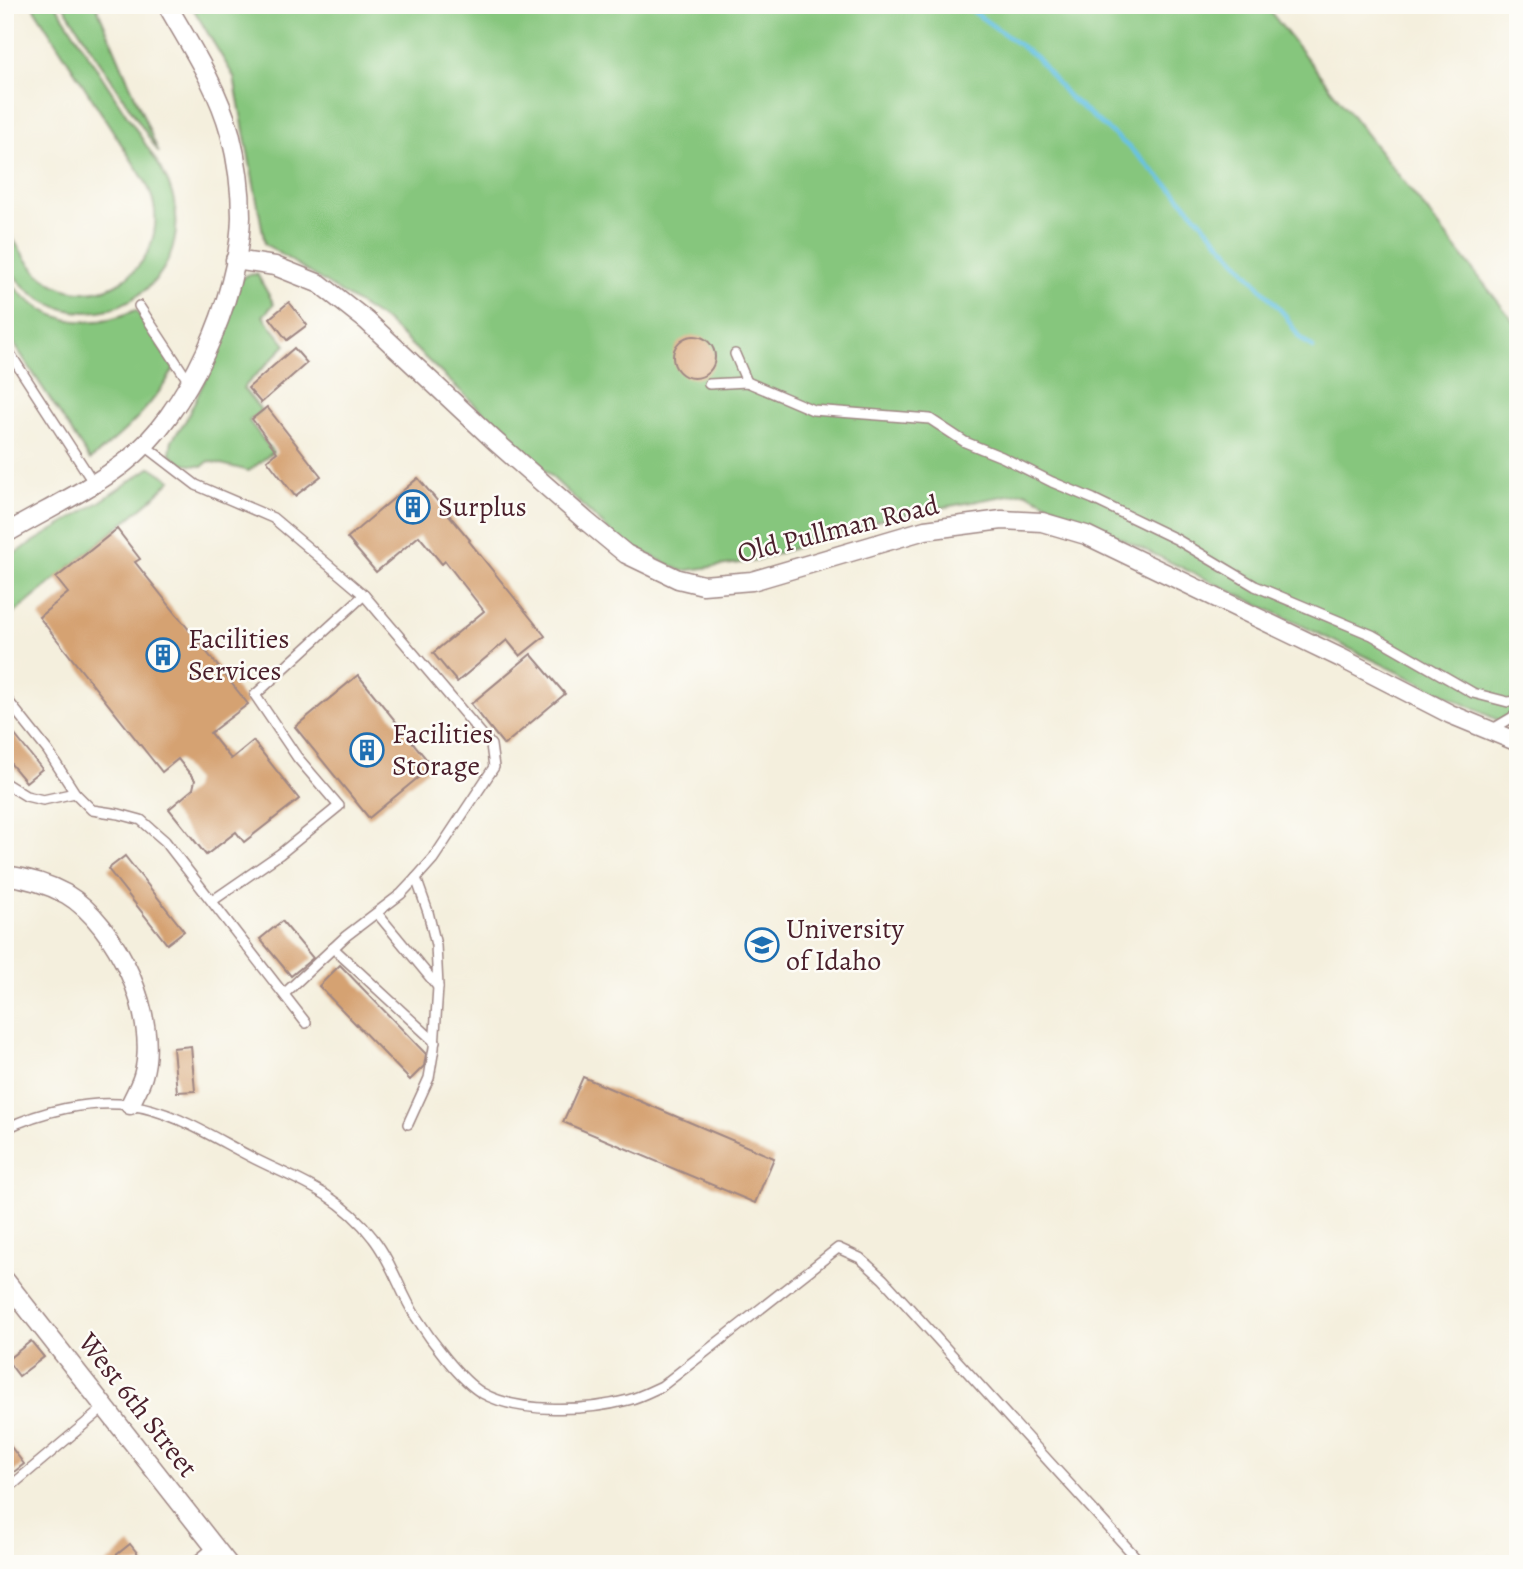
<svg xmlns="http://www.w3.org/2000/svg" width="1523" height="1569" viewBox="0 0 1523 1569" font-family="Alegreya,serif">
<rect width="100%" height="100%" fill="#fdfcf7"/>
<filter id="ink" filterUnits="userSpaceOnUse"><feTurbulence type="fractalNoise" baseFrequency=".0143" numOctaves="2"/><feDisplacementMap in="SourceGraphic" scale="14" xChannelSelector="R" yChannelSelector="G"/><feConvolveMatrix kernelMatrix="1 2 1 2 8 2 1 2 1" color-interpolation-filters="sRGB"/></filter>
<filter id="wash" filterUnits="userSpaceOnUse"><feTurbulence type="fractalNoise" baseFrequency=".00686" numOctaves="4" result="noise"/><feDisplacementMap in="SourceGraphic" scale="28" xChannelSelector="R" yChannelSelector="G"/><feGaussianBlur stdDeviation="1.57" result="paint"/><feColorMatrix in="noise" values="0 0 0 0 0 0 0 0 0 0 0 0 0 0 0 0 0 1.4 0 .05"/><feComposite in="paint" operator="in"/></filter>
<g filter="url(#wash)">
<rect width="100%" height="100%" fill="#f4efdd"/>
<g fill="#86c67d" stroke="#687254" stroke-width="2">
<path d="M32 5H56L162 170C223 282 74 371 5 263V226C15 241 25 261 39 274 101 327 185 253 145 181Z"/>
<path d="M63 5H96L159 153Z"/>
<path d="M191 5H1265L1518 327V730L1025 492 886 518 755 561 682 571 620 541 387 322 265 244 234 77Z"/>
<path d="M257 274 274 304 263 316 286 345 243 388 261 410 249 421 273 452 249 471 209 461 203 466C190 466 177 464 170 453L172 440 186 420 220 348 240 281 246 275Z"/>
<path d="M5 276C40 321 84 333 136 310L174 369C152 407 124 433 90 460L5 330Z"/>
<path d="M151 467 171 480 151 500 5 621V559L101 501Z"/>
</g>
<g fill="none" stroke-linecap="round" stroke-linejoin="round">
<path stroke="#67c2e4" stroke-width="4.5" d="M964 5 1036 57 1068 96 1131 149 1175 192 1285 315 1299 337 1313 348"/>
</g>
<g id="blocks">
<g fill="#d5a272">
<path d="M289 302 307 325 287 340 270 318Z"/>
<circle cx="694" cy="357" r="21"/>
<path d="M294 348 307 363 261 403 248 388Z"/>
<path d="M267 407 321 476 295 496 267 460 277 452 252 419Z"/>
<path d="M418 478 470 540 469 541 545 636 520 656 507 640 457 682 433 653 484 611 445 561 442 564 419 536 376 572 347 538Z"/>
<path d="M117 529 140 559 135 562 248 704 210 733 231 759 253 741 299 799 244 842 236 832 206 855 169 809 193 789 195 780 178 759 162 772 39 617 68 593 56 578Z"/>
<path d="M531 654 565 694 504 745 471 704Z"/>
<path d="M358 675 432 766 369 818 295 727Z"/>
<path d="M14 734 42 769 26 782 5 757V742Z"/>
<path d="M125 856 184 931 167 944 108 869Z"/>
<path d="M282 921 313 958 291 976 260 939Z"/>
<path d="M340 965 426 1054 424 1066 410 1080 319 986Z"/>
<path d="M191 1046 195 1091 177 1092 173 1048Z"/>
<path d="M583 1077 774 1158 755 1203 563 1122Z"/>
<path d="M31 1341 44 1357 19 1376 7 1360Z"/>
<path d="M5 1439 24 1464 5 1479Z"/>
<path d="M130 1544 146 1564H105Z"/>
</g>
</g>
</g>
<g filter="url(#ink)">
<use href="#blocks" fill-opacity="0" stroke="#9f8784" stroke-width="2"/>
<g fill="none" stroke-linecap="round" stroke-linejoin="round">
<defs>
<g id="service">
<path d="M139 306 189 382"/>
<path d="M5 346 93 482"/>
<path d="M735 354 747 382"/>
<path d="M709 384 747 382 813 410 930 419 965 442 1002 457 1052 482 1093 499 1176 539 1255 586 1372 635 1473 693 1508 702 1518 701"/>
<path d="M144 445 196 485 273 518 364 595 255 695 297 757 339 806 280 854 212 901"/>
<path d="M5 697 48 751 75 793 92 810 119 814 141 820 165 841 306 1023"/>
<path d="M1491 730 1518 714"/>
<path d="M5 783 26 796 43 800 75 793"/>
<path d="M377 913 438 987"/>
<path d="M333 948 435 1042"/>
<path d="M284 994 346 936 401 894 416 878 433 859 494 767 491 745 364 595"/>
<path d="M408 1124 429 1078 434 1048 438 987 436 945 428 912 416 878"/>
<path d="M5 1129C41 1111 89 1100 129 1105 175 1111 215 1139 255 1159 279 1171 304 1181 326 1195 343 1206 361 1222 373 1238 392 1262 400 1292 416 1317 430 1339 460 1380 482 1393 520 1414 587 1411 628 1400 640 1397 651 1391 662 1386L838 1248 860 1258 883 1279 1142 1564"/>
<path d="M5 1491 106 1406"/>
<path d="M193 1564 215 1546"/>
</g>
<g id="minor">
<path d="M235 260 275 266 320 284 367 321 495 441 586 521 626 554 678 579 703 585 752 581 925 530 1002 520 1042 522 1086 535 1341 658 1450 714 1518 742"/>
<path d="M5 534C44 511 87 491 123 464 188 415 239 297 241 217 241 189 237 160 230 133 217 86 191 47 167 5"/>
<path d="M5 875C27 878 46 883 66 894 117 924 160 1018 143 1076 140 1086 134 1096 130 1105"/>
<path d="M5 1280 228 1564"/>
</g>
</defs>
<use href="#service" stroke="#9f8784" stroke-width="12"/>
<use href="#minor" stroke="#9f8784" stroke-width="21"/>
<use href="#service" stroke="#fff" stroke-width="9"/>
<use href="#minor" stroke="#fff" stroke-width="18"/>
</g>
</g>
<defs>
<symbol id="building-ring" viewBox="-11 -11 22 22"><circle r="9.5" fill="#fdfcf7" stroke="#1f6fb2" stroke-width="1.5"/><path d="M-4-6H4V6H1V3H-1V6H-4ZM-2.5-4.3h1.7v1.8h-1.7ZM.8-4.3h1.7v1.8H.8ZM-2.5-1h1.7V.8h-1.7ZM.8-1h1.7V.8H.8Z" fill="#1f6fb2"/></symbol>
<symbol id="university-ring" viewBox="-11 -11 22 22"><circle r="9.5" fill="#fdfcf7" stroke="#1f6fb2" stroke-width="1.5"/><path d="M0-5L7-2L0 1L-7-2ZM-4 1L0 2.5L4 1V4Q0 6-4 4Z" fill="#1f6fb2"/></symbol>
</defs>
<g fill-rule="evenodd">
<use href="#building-ring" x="394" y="488" width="38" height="38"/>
<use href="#building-ring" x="144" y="636" width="38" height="38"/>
<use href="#building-ring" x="348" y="731" width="38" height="38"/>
<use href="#university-ring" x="743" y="926" width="38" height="38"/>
</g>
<g text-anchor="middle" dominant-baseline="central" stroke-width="5" stroke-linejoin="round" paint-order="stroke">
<g font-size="28" fill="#4a1f2b" stroke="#fdfcf7" text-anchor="start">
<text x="438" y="507">Surplus</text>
<text x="188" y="639">Facilities<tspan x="188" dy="32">Services</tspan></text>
<text x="392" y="734">Facilities<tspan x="392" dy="32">Storage</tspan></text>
<text x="786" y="929">University<tspan x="786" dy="32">of Idaho</tspan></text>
</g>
<g font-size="28" fill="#4a1f2b" stroke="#fdfcf7">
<text transform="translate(838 529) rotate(-14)">Old Pullman Road</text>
<text transform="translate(138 1405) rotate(52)">West 6th Street</text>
</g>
</g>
<rect width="1523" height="1569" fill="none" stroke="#fdfcf7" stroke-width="28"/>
</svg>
